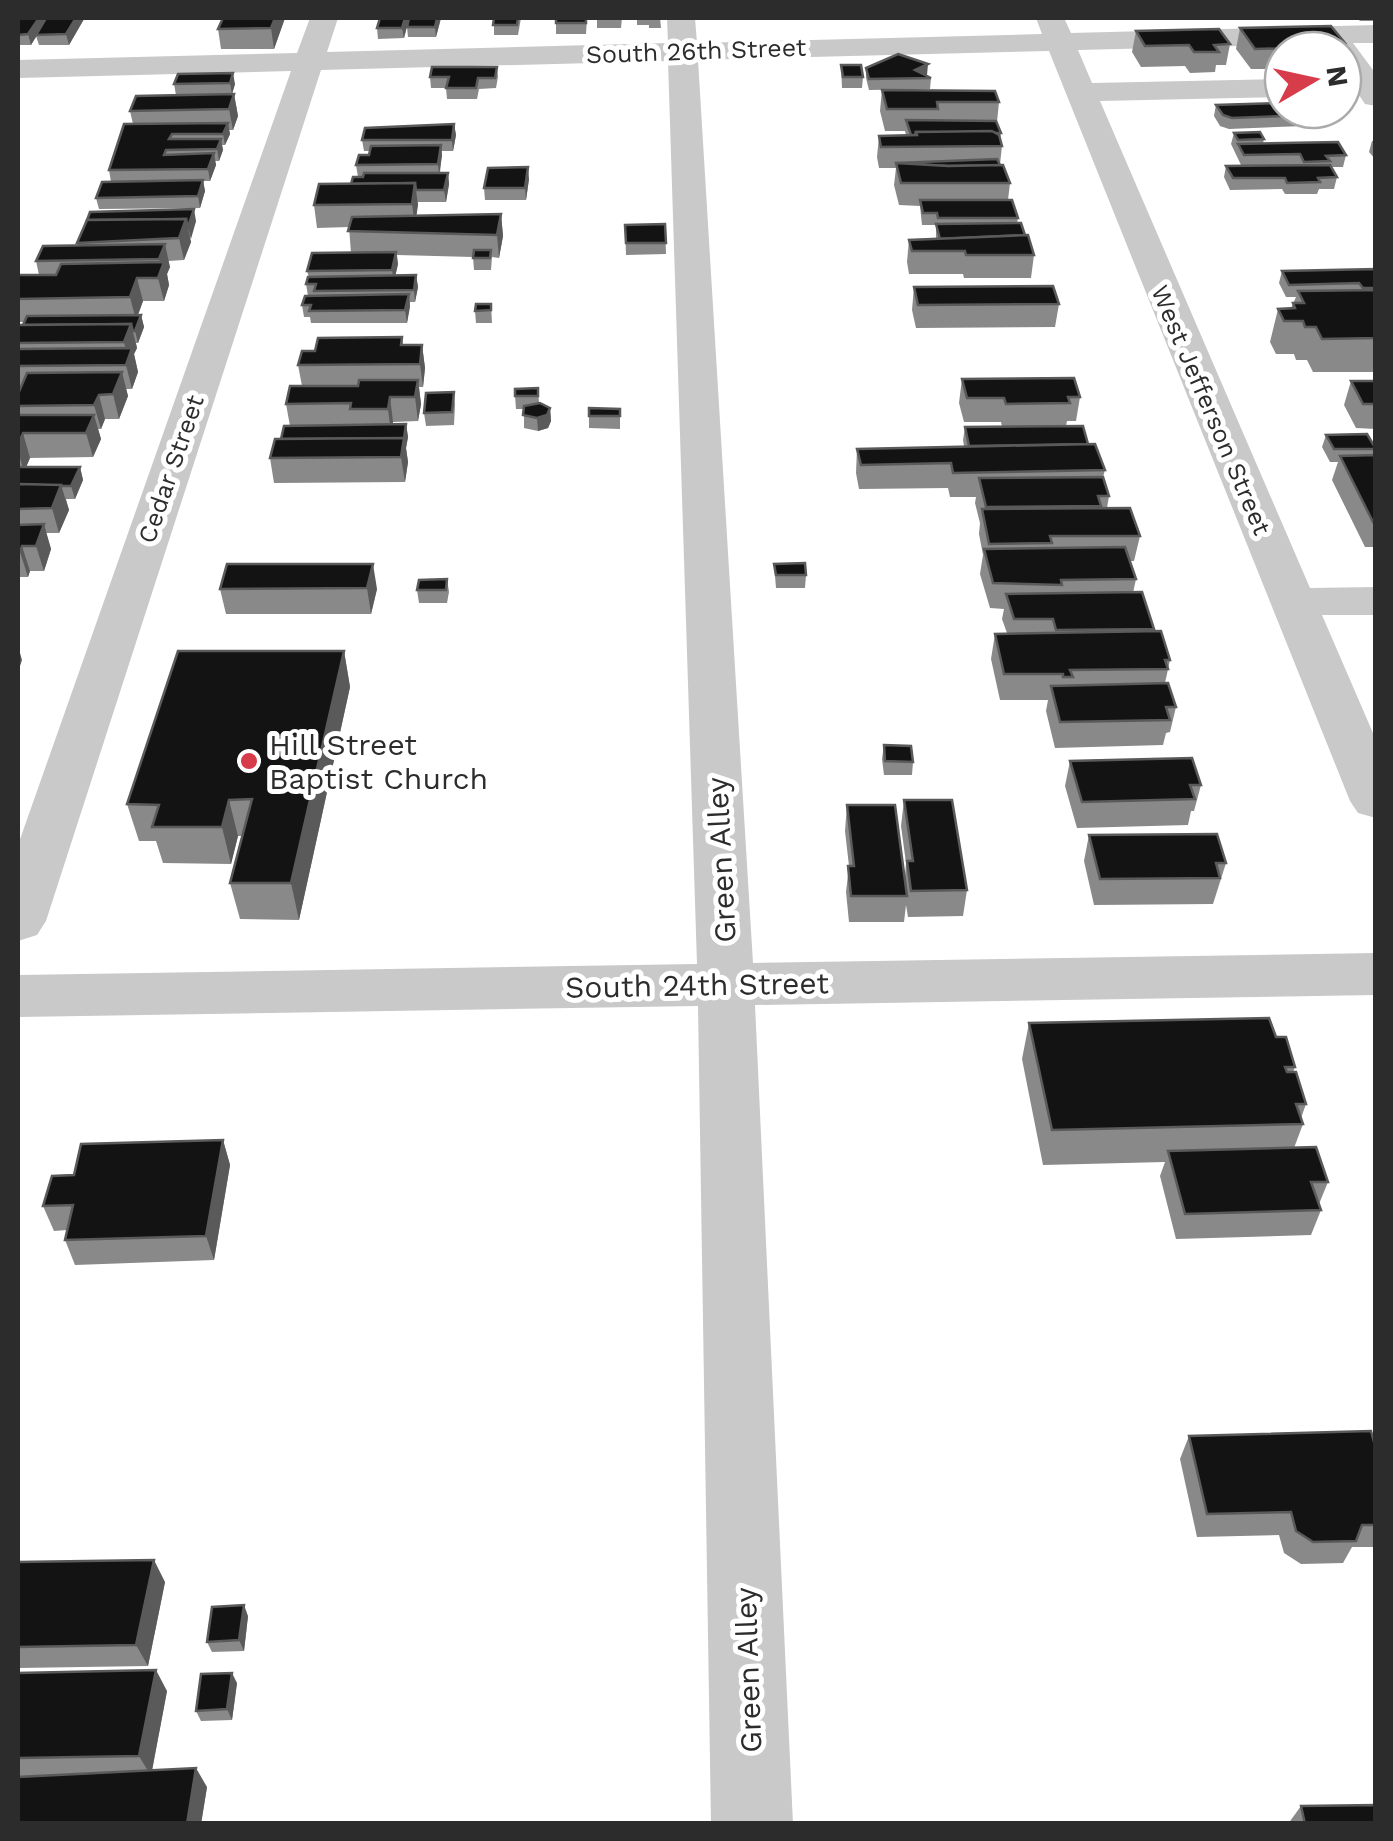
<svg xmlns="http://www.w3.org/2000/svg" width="1393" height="1841" viewBox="0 0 1393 1841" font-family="'Work Sans',sans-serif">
<rect width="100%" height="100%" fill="#fff"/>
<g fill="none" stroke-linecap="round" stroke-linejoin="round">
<path fill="#c9c9c9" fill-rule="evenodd" d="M310 18H338L327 52 668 43 667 18H695L697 43 1042 34 1036 18H1064L1071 33 1376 25V43H1353L1376 74V106L1365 104 1343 71V50H1329L1325 44 1078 50 1092 83 1283 79V97L1100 101 1310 588 1376 587V615H1322L1376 740V818L1358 813 1350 801 1049 51 698 60 753 963 1376 953V995L755 1005 793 1824H711L698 1006 18 1017V975L697 964 668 61 321 70 46 921 37 935 18 941V845L291 71 18 78V60L297 53Z"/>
</g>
<g fill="#898989">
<path d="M18 18H84V19L69 45H39L36 36 31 45H18Z"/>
<path d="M223 18H285L274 49H221L218 29Z"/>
<path d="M377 18H441L436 37H408L407 27 404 38 378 39 377 28 379 20H377Z"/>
<path d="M494 18H521L518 35H494Z"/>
<path d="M556 18H587L586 34H556Z"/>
<path d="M597 18H622L621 28H597Z"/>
<path d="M637 18H660L661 28H649V25H637Z"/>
<path d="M1357 18H1376V21H1360Z"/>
<path d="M1240 28 1345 43 1343 50H1283V69H1251L1236 49Z"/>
<path d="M1136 31 1230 44 1226 65H1216L1215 72 1190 73 1185 66 1141 67 1132 52Z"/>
<path d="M841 65 863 77 862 88H842Z"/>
<path d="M497 67 498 77 496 88 479 89 477 99H447L446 88H431L430 77Z"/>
<path d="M866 68 927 75H926L931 78 930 89 869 90 866 78Z"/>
<path d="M178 74 235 84 232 94 176 95 174 84Z"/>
<path d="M882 90 999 102 997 122 1001 133 1000 139 1002 146 1000 164 1010 183 1008 200 1018 218 1017 223 1034 255 1031 278H964L963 274H909L907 262 909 240 936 239V225H922L920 206 899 205 894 185 896 168H879L877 157 879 136 906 135 905 131H885L880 111Z"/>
<path d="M234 94 238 116 233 130H229L230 134 225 145H222L223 150 219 161H215L216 165 210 181H203L205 191 200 208 99 209 96 198 111 182 109 170 133 124 130 111Z"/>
<path d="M1216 105 1307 115 1304 126 1229 129 1220 126 1214 116Z"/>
<path d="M454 124 456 135 453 151H442L440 173H448L449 184 446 202H418L416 216 501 214 503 236 499 258 492 257 491 270H474L473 257 397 255 398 264 395 276 416 275 418 287 415 302H410L407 323H311L310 317H304L302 305 308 296 306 284 309 277 307 271 351 253 349 227 317 228 314 205 351 184 358 177 356 165 369 155 370 151H364L362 140Z"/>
<path d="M1234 133 1264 139 1263 143 1346 155 1343 167H1331L1337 177 1334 189H1319L1317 194H1285L1282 189 1230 190 1224 177 1226 166 1241 165 1231 144Z"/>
<path d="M1372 141H1376V160L1369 152Z"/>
<path d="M529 179 526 200H485L484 188Z"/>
<path d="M196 221 190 239 191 242 184 260 168 261 170 267 167 274 169 285 164 301H143L138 315H141L144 327 138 343H136L137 348 134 354 138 372 132 389H126L128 396 119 419H105L101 429H98L101 439 93 457 30 458 26 467H80L83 480 75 499H66L69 510 59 533H46L51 549 44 571H30L28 577H18V394L19 390H18V325H23L24 322H18V275H39L36 261 78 245 77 243Z"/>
<path d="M665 224 666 254 626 255 625 225Z"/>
<path d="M1376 269V372H1313L1307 360H1296L1294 354H1276L1270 342 1278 309 1291 308 1296 297H1286L1279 283 1282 271Z"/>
<path d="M914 287 1059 304 1055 327 916 328 912 310Z"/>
<path d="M491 304 492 323H476L475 311Z"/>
<path d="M402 337 403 345H422L425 368 423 387H419L421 404 418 421 393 422V424H406L408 437 406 448 408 462 405 482 274 483 270 458 290 426 286 404 302 386 298 365 315 351Z"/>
<path d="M962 379 1080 397 1076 421H1067L1066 426 1088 444 1105 470 1103 477 1109 496 1107 508 1140 536 1134 561H1130L1136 579 1133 593 1170 660 1165 683 1176 707 1170 732 1166 733 1163 745 1055 748 1046 711 1048 700H1000L991 659 995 634 1007 633 1002 619 1004 609 990 608 980 574 983 555 979 534 980 523 975 503 976 497H950L948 488 859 489 856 473 857 449 964 446 963 440 965 427H1002L1001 422H964L959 403Z"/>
<path d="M1351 381H1376V429L1356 428 1344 405Z"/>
<path d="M538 388 539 403 550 408 551 421 548 428 538 431 524 428V409H516L515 396Z"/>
<path d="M454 392 455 405 454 425 426 426 424 413Z"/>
<path d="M620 409V429L589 428V416Z"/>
<path d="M1326 435 1376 448 1374 455H1376V547H1365L1332 480 1338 462H1330L1322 447Z"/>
<path d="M774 564 806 575 805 588H776Z"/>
<path d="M447 579 449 592 447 603H419L417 590Z"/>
<path d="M220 589H377L371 614H226Z"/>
<path d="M344 651 350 687 299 920 240 919 230 883 243 836H238L231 864 163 863 156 841H139L127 804Z"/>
<path d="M884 745 913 762 912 775H884L882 759Z"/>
<path d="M1070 761 1201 785 1194 811H1191L1188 825 1077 828 1065 786Z"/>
<path d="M904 800 967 890 963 916 908 917 906 905 904 922H849L846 892 849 866 845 831 847 805 905 877 906 863 901 826Z"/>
<path d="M1089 835 1226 863 1213 904 1094 905 1084 861Z"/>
<path d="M1029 1023 1276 1037 1295 1067 1293 1072 1306 1104 1301 1118 1303 1124 1294 1148 1328 1182 1319 1204 1321 1210 1311 1235 1176 1239 1160 1176 1165 1162 1043 1165 1022 1059Z"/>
<path d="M223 1140 230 1165 214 1260 75 1265 65 1240 67 1230 54 1231 43 1206 74 1175Z"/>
<path d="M1189 1436 1376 1442V1547H1352L1343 1563 1301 1564 1284 1553 1279 1535 1197 1537 1180 1459Z"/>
<path d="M18 1562 165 1582 148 1666 18 1668Z"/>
<path d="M248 1616 244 1651 212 1652 207 1642Z"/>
<path d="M18 1673 167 1691 152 1770 207 1787 201 1824H18Z"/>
<path d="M237 1683 232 1720 201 1721 196 1711Z"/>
<path d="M1301 1806 1376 1824H1288Z"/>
</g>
<g fill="#5a5a5a">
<path d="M39 18H48L31 45 28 34Z"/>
<path d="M76 18H84V19L69 45 66 34Z"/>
<path d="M275 18H285L274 49 271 28Z"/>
<path d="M405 18H409L404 38 402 28Z"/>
<path d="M437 18H441L436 37 435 27Z"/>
<path d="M928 64 927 75 920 78 915 70Z"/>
<path d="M233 73 235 84 232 94 230 83Z"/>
<path d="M234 94 238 116 233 130 229 109Z"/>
<path d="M228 123 230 134 225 145 223 134Z"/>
<path d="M454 124 456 135 453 151 452 140Z"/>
<path d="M221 139 223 150 219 161 217 149Z"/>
<path d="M441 145 442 156 439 175 438 164Z"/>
<path d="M214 153 216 165 210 181 208 169Z"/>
<path d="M528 167 529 179 526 200 525 188Z"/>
<path d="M448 173 449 184 446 202 444 190Z"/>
<path d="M203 180 205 191 200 208 198 196Z"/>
<path d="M415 183 418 205 415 226 412 204Z"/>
<path d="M194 209 196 221 191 239 188 227Z"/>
<path d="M501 214 503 236 499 258 497 235Z"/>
<path d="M186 219 191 242 184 260 179 238Z"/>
<path d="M165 244 170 267 167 274 169 285 164 301 158 278 161 270 159 259Z"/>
<path d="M396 252 398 264 394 282 392 270Z"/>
<path d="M416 275 418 287 415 302 414 290Z"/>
<path d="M137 278 143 301 136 320 130 297Z"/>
<path d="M409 294 410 307 407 323 405 310Z"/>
<path d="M141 315 144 327 138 343 135 331Z"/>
<path d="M131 324 137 348 134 354 138 372 132 389 126 365 128 359 124 342Z"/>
<path d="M422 345 425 368 423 387 420 364Z"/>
<path d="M122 372 128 396 119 419 113 394Z"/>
<path d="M418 380 421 404 418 421 415 397Z"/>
<path d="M99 395 105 419 101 429 94 405Z"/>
<path d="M390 397 393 422 391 433 388 409Z"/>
<path d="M550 408 551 421 548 428 538 431 537 418Z"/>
<path d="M94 415 101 439 93 457 86 433Z"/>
<path d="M406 424 408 437 406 448 408 462 405 482 401 457Z"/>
<path d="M23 433 30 458 24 472 18 451V445Z"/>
<path d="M80 467 83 480 75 499 71 486Z"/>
<path d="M61 485 69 510 59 533 52 508Z"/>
<path d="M44 524 51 549 44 571 36 546Z"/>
<path d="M22 546 30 571 28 577 20 552Z"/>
<path d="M373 564 377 589 371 614 367 588Z"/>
<path d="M18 646 22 660 18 672Z"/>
<path d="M344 651 350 687 299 920 291 883Z"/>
<path d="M229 800 238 836 231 864 222 827Z"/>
<path d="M223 1140 230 1165 214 1260 206 1236Z"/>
<path d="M154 1560 165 1582 148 1666 136 1645Z"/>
<path d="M244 1605 248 1616 244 1651 239 1640Z"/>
<path d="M156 1670 167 1691 151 1776 139 1756Z"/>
<path d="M232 1673 237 1683 232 1720 227 1709Z"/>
<path d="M196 1768 207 1787 201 1824H187Z"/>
</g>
<g fill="#131313" stroke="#5a5a5a" stroke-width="2.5">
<path d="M18 18H39L28 34 18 35Z"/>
<path d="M46 18H76L66 34 36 35Z"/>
<path d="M223 18H275L271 28 218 29Z"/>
<path d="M380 18H405L402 28H377Z"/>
<path d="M409 18H437L435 27H407Z"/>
<path d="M494 18H518L517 25H493Z"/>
<rect x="556" y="18" width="30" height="5"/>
<path d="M1331 26 1345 43 1296 44 1299 48 1255 49 1240 28Z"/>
<path d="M1219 29 1230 44 1214 45 1219 52H1194L1189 45 1145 46 1136 31Z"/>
<path d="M898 54 928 64 915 70 931 78 869 79 866 68Z"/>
<path d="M841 65H861L863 77H843Z"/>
<path d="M432 67H497L495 78H478L476 88H446L449 77H430Z"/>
<path d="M233 73 230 83 174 84 178 74Z"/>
<path d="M882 90 995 91 999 102H937L938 109H887Z"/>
<path d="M234 94 229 109 130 111 136 96Z"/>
<path d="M1283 103V110H1303L1307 115 1232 118 1223 115 1216 105Z"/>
<path d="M906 120 996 121 1001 133 916 132 915 135H911Z"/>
<path d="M228 123 223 134H172L169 139H221L217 149 166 150 164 155 214 153 208 169 109 170 124 124Z"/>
<path d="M454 124 452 140H362L365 128Z"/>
<path d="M992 131 999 135 1002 146 881 147 879 136 917 135 916 132Z"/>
<path d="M1260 132 1264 139 1238 140 1234 133Z"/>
<path d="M1338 142 1346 155 1326 156 1330 161 1304 162 1300 154 1244 155 1238 144Z"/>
<path d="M441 145 438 164 356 165 359 155H369L371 146Z"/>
<path d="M997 159 1000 165 948 166 897 163Z"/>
<path d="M896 163 948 166 1003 165 1010 183H901Z"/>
<path d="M1330 165 1337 177 1318 178 1320 182 1287 183 1285 178H1233L1226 166Z"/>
<path d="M528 167 525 188H484L488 168Z"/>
<path d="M364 173H448L444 190H416L415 183 351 184 353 177H363Z"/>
<path d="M203 180 198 196 96 198 102 182Z"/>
<path d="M415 183 412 204 314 205 319 184Z"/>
<path d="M920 200H1012L1018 218H938L937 213H923Z"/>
<path d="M194 209 188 227 186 219 87 220 86 223 90 212Z"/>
<path d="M501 214 497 235 348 231 352 217Z"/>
<path d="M186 219 179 238 77 243 87 220Z"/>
<path d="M1021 223 1025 235 940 239 936 224Z"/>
<path d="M665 224 666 243H626L625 225Z"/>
<path d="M1028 235 1034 255H966L965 251H912L909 240Z"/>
<path d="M165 244 159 259 36 261 43 246Z"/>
<path d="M474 250H491L490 258H473Z"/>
<path d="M396 252 392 270 307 271 312 253Z"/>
<path d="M164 262 158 278H137L130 297 18 299V275H56L61 264Z"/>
<path d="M1376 269V288H1363L1359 283 1289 285 1282 271Z"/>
<path d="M416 275 414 290 314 291 316 284H306L308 277Z"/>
<path d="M1053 286 1059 304 918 305 914 287Z"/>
<path d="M1376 290V338L1322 339 1316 327H1305L1303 321H1284L1278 309 1295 308 1293 303H1304L1298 291Z"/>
<path d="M409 294 405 310 309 311 311 305H302L305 296Z"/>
<path d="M476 304H491V310L475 311Z"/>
<path d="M141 315 135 331H133L131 324 23 325 27 316Z"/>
<path d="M131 324 124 342 18 343V325Z"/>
<path d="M402 337 401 345H422L420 364 298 365 302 351H315L318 338Z"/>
<path d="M132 348 126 365 18 366V349Z"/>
<path d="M122 372 113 394 99 395 94 405 18 406V394L27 373Z"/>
<path d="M1074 378 1080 397H1068L1070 403 1006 404 1004 398H967L962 379Z"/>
<path d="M359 380H418L415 397H390L388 409H350L351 403 286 404 290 386H358Z"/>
<path d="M1351 381H1376V404H1363Z"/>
<path d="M538 388V396H515V389Z"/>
<path d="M454 392 452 412 424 413 426 393Z"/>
<path d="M540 403 550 408 547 415 537 418 523 415 524 406Z"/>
<path d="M589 408 620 409V416H589Z"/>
<path d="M18 415H94L86 433H23L18 445Z"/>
<path d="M406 424 404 438 281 439 284 426Z"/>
<path d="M1083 426 1088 444 969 446 965 427Z"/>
<path d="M1367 434 1376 449H1334L1326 435Z"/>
<path d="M404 438 401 457 270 458 275 439Z"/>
<path d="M1095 444 1105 470 953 473 951 463 861 465 857 449Z"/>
<path d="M1376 455V522H1373L1340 456Z"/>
<path d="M18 467H80L71 486H61L18 484Z"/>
<path d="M1103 477 1109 496H1098L1101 506 986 507 979 478Z"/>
<path d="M18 484 61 485 52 508 18 509Z"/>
<path d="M1130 508 1140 536H1050L1052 543 989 544 982 509Z"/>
<path d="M44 524 36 546H22L20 552H18V525Z"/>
<path d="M1125 547 1136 579 1061 580 1062 585 993 583 984 549Z"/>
<path d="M805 563 806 575H776L774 564Z"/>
<path d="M227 564H373L367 588 220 589Z"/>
<path d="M447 579 446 590H417L419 580Z"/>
<path d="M1142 592 1154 629 1056 630 1053 619H1014L1006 594Z"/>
<path d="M1161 631 1170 660H1165L1168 669 1070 670 1073 677H1063V674H1004L995 634Z"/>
<path d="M178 651H344L291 883H230L252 799 229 800 222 827H152L159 805 127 804Z"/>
<path d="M1168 683 1176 707H1166L1170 720 1060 722 1051 686Z"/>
<path d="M884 745 911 746 913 762 885 761Z"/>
<path d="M1192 758 1201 785H1190L1195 799 1082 802 1070 761Z"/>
<path d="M904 800H952L967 890 911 891 907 861H913Z"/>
<path d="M847 805H895L907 896H851L848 866H854Z"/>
<path d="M1217 834 1226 863H1216L1220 878 1100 879 1089 835Z"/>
<path d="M1269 1018 1276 1037H1286L1295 1067H1285L1287 1072H1296L1306 1104H1296L1303 1124 1052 1130 1029 1023Z"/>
<path d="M223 1140 206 1236 65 1240 73 1205 43 1206 52 1176 74 1175 81 1144Z"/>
<path d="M1316 1147 1328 1182H1311L1321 1210 1185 1214 1168 1151Z"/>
<path d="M1371 1431 1374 1442H1376V1525H1362L1356 1541 1313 1542 1296 1531 1291 1512 1207 1514 1189 1436Z"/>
<path d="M154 1560 136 1645 18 1647V1562Z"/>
<path d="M244 1605 239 1640 207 1642 212 1607Z"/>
<path d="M156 1670 139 1756 18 1758V1673Z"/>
<path d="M232 1673 227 1709 196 1711 201 1674Z"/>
<path d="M196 1768 187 1824H18V1777Z"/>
<path d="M1376 1805V1824H1305L1301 1806Z"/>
</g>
<circle fill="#d63c4a" stroke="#fff" stroke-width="4" cx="249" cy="761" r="10"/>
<g text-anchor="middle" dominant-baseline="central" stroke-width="10" stroke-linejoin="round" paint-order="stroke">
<g font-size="25" fill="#2c2c2c" stroke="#fff">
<text transform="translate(696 51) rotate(-2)">South 26th Street</text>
<text transform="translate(1211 410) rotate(67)">West Jefferson Street</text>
<text transform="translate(171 469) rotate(-71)">Cedar Street</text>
</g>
<g font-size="30" fill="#2c2c2c" stroke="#fff" text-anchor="start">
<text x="269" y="744">Hill Street<tspan x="269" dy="34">Baptist Church</tspan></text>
</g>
<g font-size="30" fill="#2c2c2c" stroke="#fff">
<text transform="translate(721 860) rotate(-93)">Green Alley</text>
<text transform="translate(697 985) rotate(-1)">South 24th Street</text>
<text transform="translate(748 1670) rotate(-92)">Green Alley</text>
</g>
</g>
<rect width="1393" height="1841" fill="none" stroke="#2c2c2c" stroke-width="40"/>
<g transform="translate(1313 80) rotate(81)"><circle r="48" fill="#ffffff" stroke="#ababab" stroke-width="2.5"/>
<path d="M0-8L18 38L0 25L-18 38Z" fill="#d63c4a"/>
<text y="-15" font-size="28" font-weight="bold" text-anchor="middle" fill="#2c2c2c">N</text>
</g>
</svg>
